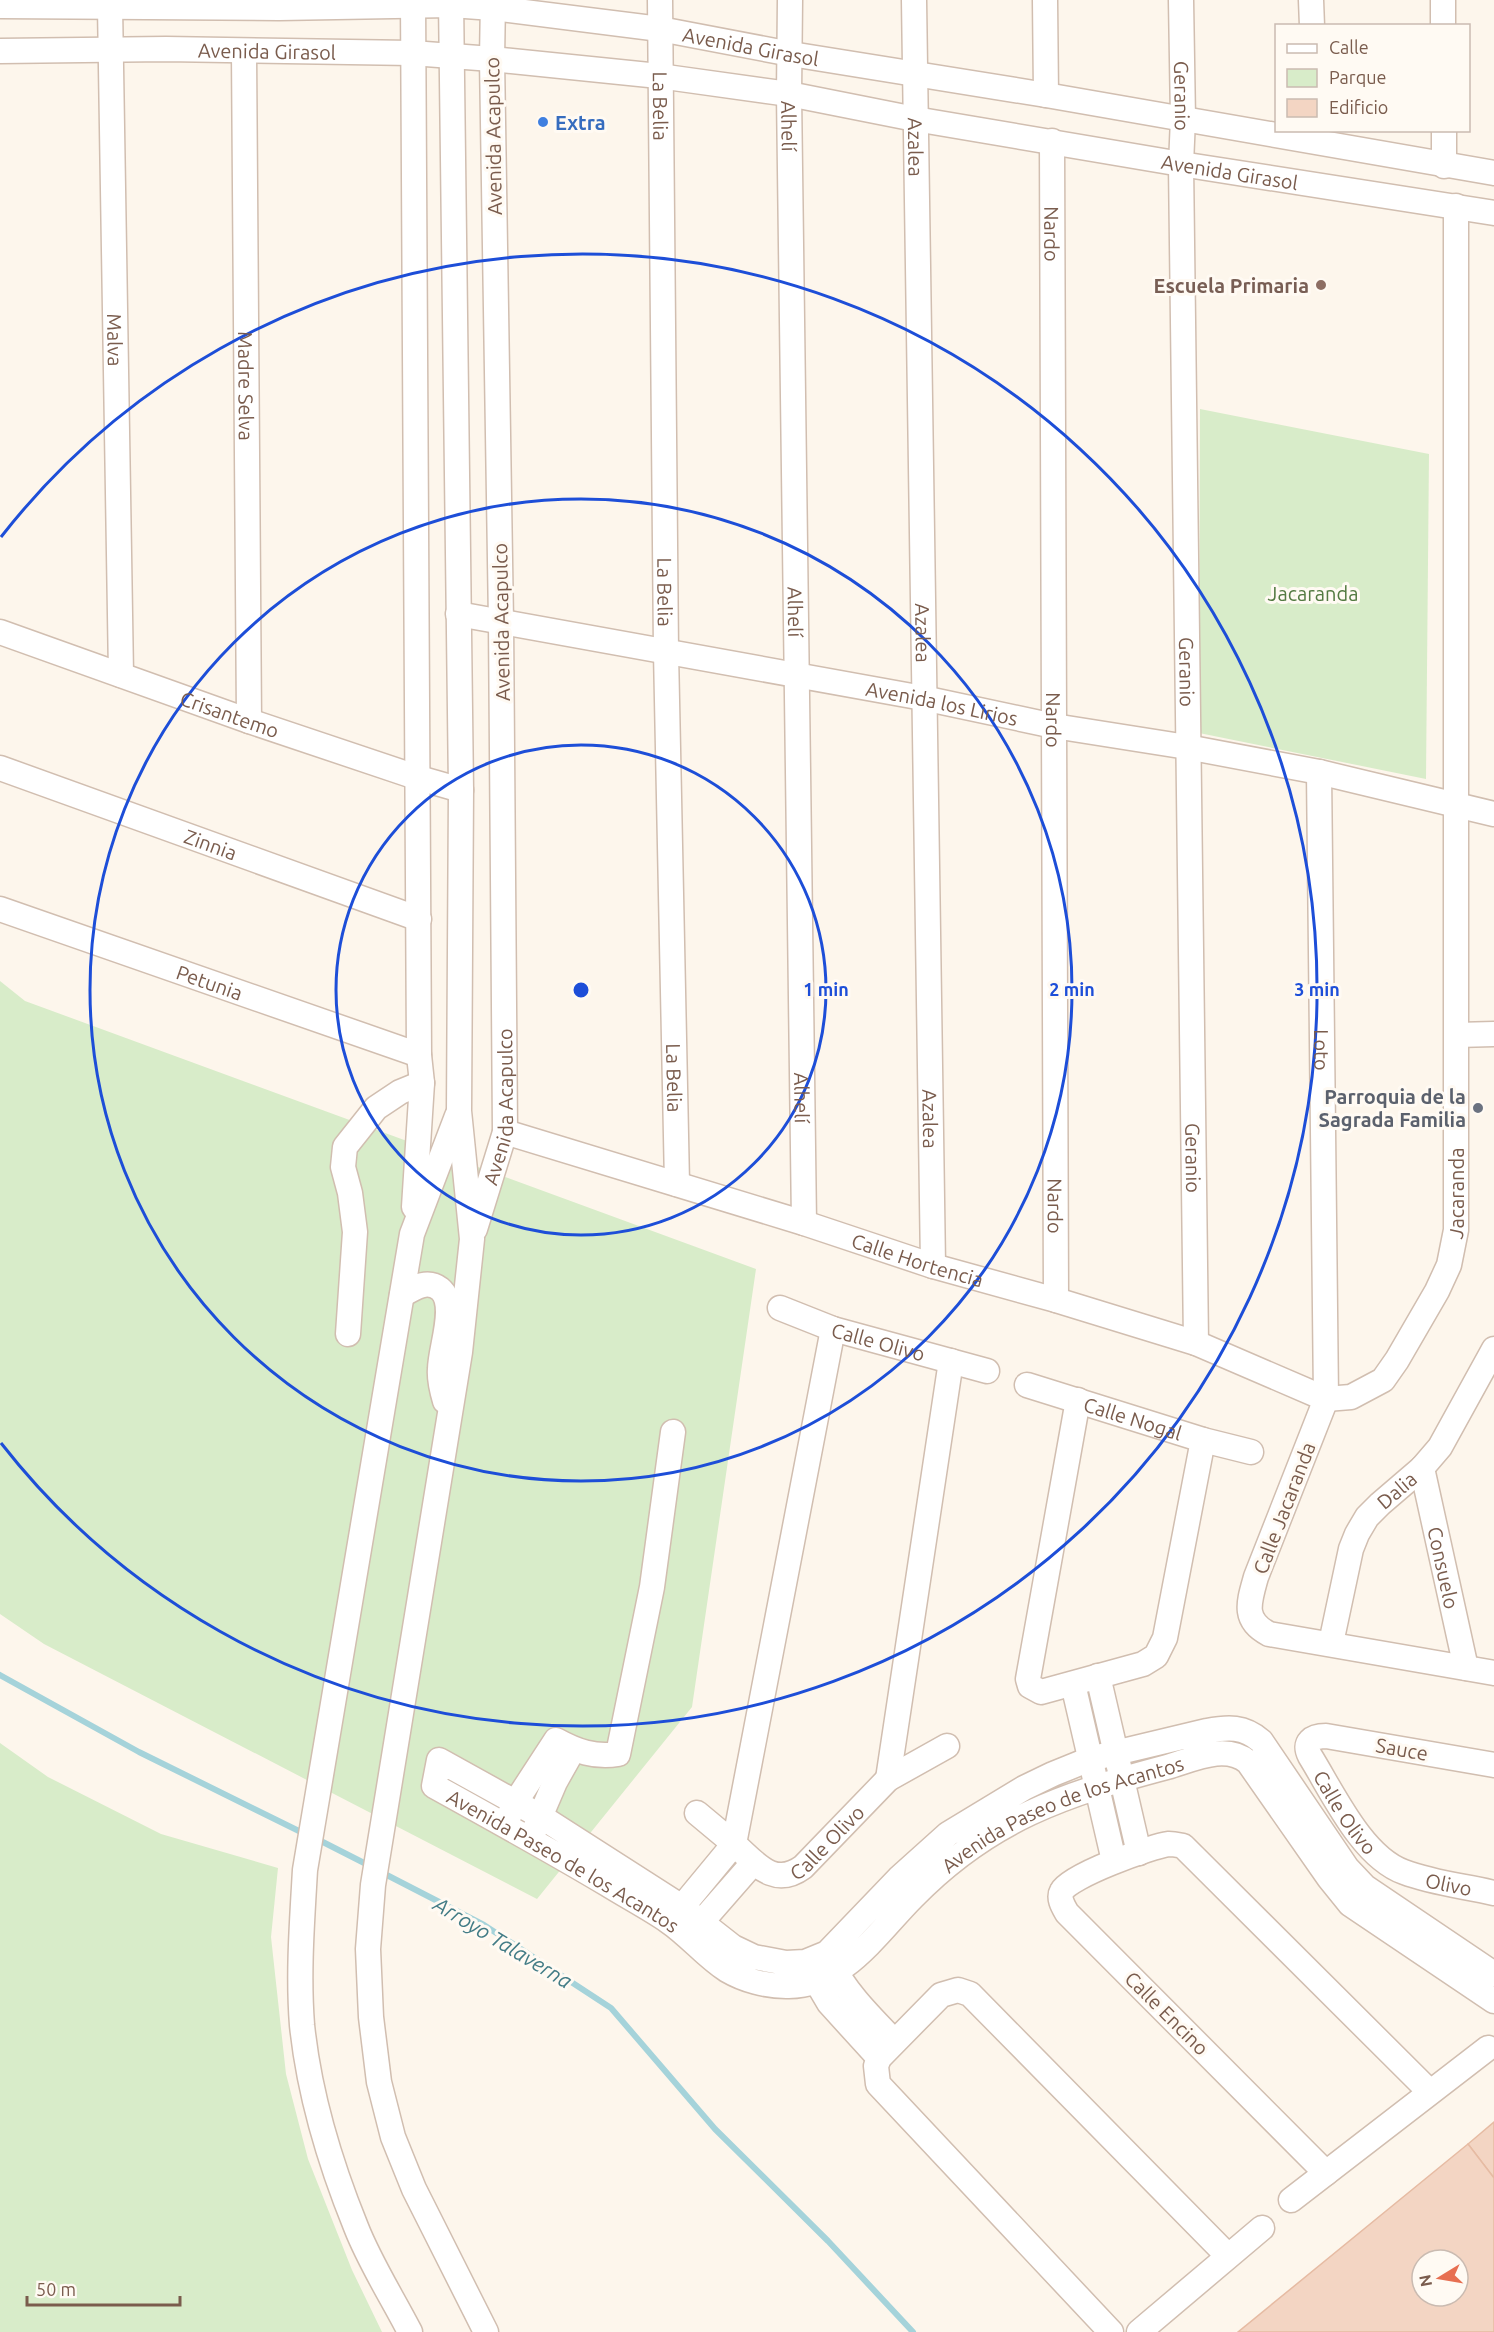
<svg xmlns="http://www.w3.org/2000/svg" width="1494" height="2332" viewBox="0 0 1494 2332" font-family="Ubuntu,sans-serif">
<rect width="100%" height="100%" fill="#fdf6ec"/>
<g fill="#d8ecc9">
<path d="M1200 409 1429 454 1426 779 1199 733Z"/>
<path d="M0 981 25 1001 756 1269 692 1707 537 1899 44 1644 0 1614Z"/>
<path d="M0 1743 48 1777 161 1834 278 1868 271 1937 286 2074 308 2159 352 2270 382 2332H0Z"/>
</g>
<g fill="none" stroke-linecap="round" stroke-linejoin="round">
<g stroke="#a5d3da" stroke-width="6">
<path d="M0 1675 139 1752 305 1834"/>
<path d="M315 1838 370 1866"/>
<path d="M381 1872 484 1925 611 2008 715 2129 828 2241 913 2332"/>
</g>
</g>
<g fill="#f3d5c3" stroke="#e6bba3" stroke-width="1.5" fill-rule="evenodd">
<path d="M1494 2122V2178L1468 2144Z"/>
<path d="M1468 2144 1494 2178V2332H1238ZM1422 2260H1458V2296H1422Z"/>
</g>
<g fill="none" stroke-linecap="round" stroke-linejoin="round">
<defs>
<g id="minor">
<path d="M413 0 419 1055 422 1083 414 1207"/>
<path d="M451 0 461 790 459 1111 472 1239 460 1352 373 1885 368 1949 371 2017 379 2082 393 2137 414 2189 486 2332"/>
<path id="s1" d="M660 0 666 652 677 1184"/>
<path id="s2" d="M790 0 789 94 804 1223"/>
<path id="s3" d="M914 0 933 1266"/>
<path d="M1045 0 1046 95"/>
<path id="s4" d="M1181 0 1183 119 1181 164 1196 1343"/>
<path d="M1311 0 1312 26"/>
<path d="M1443 0V26"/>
<path id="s5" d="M0 6 279 8 451 5 493 8 660 29 791 54 1046 95 1494 173"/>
<path id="s6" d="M110 6 121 675"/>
<path id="s7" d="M0 51 166 49 412 53 492 59 659 76 789 94 915 119 1181 164 1494 213"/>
<path id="s8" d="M244 52 249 721"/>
<path d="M1444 130V166"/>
<path id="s9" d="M1052 141 1056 1300"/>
<path id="s10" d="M458 614 923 698 1054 726 1187 747 1319 772 1494 814"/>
<path id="s11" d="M0 632 249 721 419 778 461 790"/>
<path id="s12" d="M0 768 419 919"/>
<path id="s13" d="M1319 772 1326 1399 1256 1577C1249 1602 1242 1620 1269 1634L1494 1673"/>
<path id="s14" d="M0 909 419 1055"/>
<path d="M1457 1035 1494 1034"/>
<path id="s15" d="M505 1132 804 1223 933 1266 1056 1300 1196 1343 1326 1399 1351 1397 1383 1380 1397 1360 1437 1291 1449 1265 1456 1230V206"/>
<path id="s16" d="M475 1229 505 1132 501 622 492 59 493 0"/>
<path d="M402 1295C414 1288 427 1279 440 1289 458 1304 440 1348 440 1369 439 1380 442 1391 445 1401"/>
<path id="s17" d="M780 1308 833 1329 987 1371"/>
<path d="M348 1334 355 1232 350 1193 343 1167 345 1147 376 1108 400 1092 422 1083"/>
<path id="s18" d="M1027 1385 1203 1440 1251 1452"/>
<path d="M1078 1400 1028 1679 1030 1686 1041 1692 1143 1664 1156 1656 1165 1638 1203 1440"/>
<path id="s19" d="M1422 1468 1466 1668"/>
<path id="s20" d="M1331 1643 1351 1549 1357 1534 1367 1517 1380 1504 1422 1468 1440 1447 1494 1349"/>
<path d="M1098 1676 1139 1853"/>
<path d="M1073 1684 1114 1861"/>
<path id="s21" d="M1494 1765 1326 1736C1312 1736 1303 1742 1310 1756 1333 1793 1362 1857 1404 1872 1433 1883 1464 1886 1494 1893"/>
<path d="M888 1779 951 1361"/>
<path id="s22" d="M697 1813C709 1823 721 1833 733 1843 755 1862 773 1889 803 1867L888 1779 947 1746"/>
<path d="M509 1816 515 1803 556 1740C576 1751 595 1758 618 1754L652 1587 673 1432"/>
<path d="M534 1831 555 1782 573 1750"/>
<path d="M672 1919 734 1844 833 1329"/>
<path d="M691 1934 753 1863"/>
<path d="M830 1961C846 1993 870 2016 894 2041"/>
<path d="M809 1969 829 2003 879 2058"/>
<path id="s23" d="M1494 1974 1365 1887 1347 1868 1261 1741C1244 1726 1228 1727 1207 1731L1090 1759 1053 1774 1024 1788 948 1834 899 1878 827 1953 805 1962 786 1963 754 1957 733 1947 682 1907 540 1816 439 1760 434 1786C492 1818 550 1850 607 1884 628 1897 649 1908 668 1921 689 1935 705 1956 727 1970 744 1980 766 1986 786 1986 842 1988 877 1933 913 1897 989 1819 1065 1794 1167 1767 1192 1760 1225 1743 1248 1762L1329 1878 1350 1904 1494 2001"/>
<path d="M1326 2173 1067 1913C1063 1906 1058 1898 1062 1891 1069 1876 1152 1846 1169 1844 1175 1844 1178 1845 1183 1846L1430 2092"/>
<path d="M1291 2200 1488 2048"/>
<path d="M410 2332C392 2297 370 2263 356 2227 330 2163 309 2093 302 2025 298 1974 302 1922 305 1870L412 1234 457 1116"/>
<path d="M1111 2332 878 2084 876 2066 879 2058 941 1995 958 1990 970 1994 1228 2256"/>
<path d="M1139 2332 1262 2228"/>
</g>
</defs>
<use href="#minor" stroke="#d1beb0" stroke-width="27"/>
<use href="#minor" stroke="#fff" stroke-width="24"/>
</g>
<g fill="none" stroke="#1d4ed8" stroke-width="3">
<circle cx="581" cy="990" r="245"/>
<circle cx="581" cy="990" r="491"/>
<path d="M1 537A736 736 0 1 1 1 1443"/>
</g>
<circle fill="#3f7fe0" stroke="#fffaf3" stroke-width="2" cx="543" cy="122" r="6"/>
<circle fill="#8d6e63" stroke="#fffaf3" stroke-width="2" cx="1321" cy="285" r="6"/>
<circle fill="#6b7280" stroke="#fffaf3" stroke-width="2" cx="1478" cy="1108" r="6"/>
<g text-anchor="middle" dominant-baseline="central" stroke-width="6" stroke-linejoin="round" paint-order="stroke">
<g font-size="20" fill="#7a5c4d" stroke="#fffaf3">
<text stroke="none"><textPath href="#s5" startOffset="754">Avenida Girasol</textPath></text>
<text stroke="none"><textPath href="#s7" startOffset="267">Avenida Girasol</textPath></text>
<text stroke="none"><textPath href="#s4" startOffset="96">Geranio</textPath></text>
<text stroke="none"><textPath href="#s1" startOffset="106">La Belia</textPath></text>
<text stroke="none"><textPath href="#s2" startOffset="126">Alhelí</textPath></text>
<text transform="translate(493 136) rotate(-91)">Avenida Acapulco</text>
<text stroke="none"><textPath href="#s3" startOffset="147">Azalea</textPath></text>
<text stroke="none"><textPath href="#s7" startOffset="1239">Avenida Girasol</textPath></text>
<text stroke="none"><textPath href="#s9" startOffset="93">Nardo</textPath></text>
<text stroke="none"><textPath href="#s6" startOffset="334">Malva</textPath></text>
<text stroke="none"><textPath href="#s8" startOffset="334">Madre Selva</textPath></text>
<text stroke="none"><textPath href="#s1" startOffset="592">La Belia</textPath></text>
<text stroke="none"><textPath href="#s2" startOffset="612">Alhelí</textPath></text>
<text transform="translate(501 622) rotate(-91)">Avenida Acapulco</text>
<text stroke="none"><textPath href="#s3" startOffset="633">Azalea</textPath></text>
<text stroke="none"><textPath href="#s4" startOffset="672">Geranio</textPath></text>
<text stroke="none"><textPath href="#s10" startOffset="492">Avenida los Lirios</textPath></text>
<text stroke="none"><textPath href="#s11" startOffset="244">Crisantemo</textPath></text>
<text stroke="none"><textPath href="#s9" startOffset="579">Nardo</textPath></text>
<text stroke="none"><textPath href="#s12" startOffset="224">Zinnia</textPath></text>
<text stroke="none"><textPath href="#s14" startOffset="222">Petunia</textPath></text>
<text stroke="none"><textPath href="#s13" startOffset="278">Loto</textPath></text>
<text stroke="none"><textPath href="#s1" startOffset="1078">La Belia</textPath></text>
<text stroke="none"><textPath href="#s2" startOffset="1098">Alhelí</textPath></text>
<text stroke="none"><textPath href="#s16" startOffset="126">Avenida Acapulco</textPath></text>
<text stroke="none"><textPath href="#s3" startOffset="1119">Azalea</textPath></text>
<text stroke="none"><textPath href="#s4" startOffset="1158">Geranio</textPath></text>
<text stroke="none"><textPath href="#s15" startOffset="1131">Jacaranda</textPath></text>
<text stroke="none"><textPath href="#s9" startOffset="1065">Nardo</textPath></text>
<text stroke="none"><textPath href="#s15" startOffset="432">Calle Hortencia</textPath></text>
<text stroke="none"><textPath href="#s17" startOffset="104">Calle Olivo</textPath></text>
<text stroke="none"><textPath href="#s18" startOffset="111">Calle Nogal</textPath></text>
<text stroke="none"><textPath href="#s20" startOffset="172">Dalia</textPath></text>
<text transform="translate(1284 1508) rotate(-69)">Calle Jacaranda</text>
<text stroke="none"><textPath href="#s19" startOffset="102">Consuelo</textPath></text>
<text transform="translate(1402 1749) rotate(10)">Sauce</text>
<text stroke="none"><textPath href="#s21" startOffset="270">Calle Olivo</textPath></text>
<text stroke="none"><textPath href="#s23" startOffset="2061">Avenida Paseo de los Acantos</textPath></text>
<text stroke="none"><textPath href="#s22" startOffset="164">Calle Olivo</textPath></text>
<text stroke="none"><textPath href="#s23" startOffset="1467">Avenida Paseo de los Acantos</textPath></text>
<text stroke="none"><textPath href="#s21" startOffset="402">Olivo</textPath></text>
<text transform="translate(1167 2013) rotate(45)">Calle Encino</text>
</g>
<g font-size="20" font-weight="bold" fill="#366cbe" stroke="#fffaf3" text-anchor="start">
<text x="555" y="122">Extra</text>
</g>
<g font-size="20" font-weight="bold" fill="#785e54" stroke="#fffaf3" text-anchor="end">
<text x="1309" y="285">Escuela Primaria</text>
</g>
<g font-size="20" fill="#537a41" stroke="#fffaf3">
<text x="1313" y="593">Jacaranda</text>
</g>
<g font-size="20" font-weight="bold" fill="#5b616d" stroke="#fffaf3" text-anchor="end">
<text x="1466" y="1096">Parroquia de la<tspan x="1466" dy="23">Sagrada Familia</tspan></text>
</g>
<g font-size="21" font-style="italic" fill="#437c86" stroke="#fffaf3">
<text transform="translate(503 1942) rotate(31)">Arroyo Talaverna</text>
</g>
</g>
<circle cx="581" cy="990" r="9" fill="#1d4ed8" stroke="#fffaf3" stroke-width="3"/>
<g font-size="18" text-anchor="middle" font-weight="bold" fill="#1d4ed8" stroke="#fffaf3" stroke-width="6" stroke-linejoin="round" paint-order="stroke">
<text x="826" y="996">1 min</text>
<text x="1072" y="996">2 min</text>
<text x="1317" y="996">3 min</text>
</g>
<rect x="1275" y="24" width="195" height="108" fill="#fffaf3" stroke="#cabbb1" stroke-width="1.5"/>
<rect x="1287" y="44" width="30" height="9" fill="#ffffff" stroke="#cabbb1" stroke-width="1.5"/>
<text x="1329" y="54" font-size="18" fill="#7a5c4d">Calle</text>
<rect x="1287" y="69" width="30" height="18" fill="#d8ecc9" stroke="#cabbb1" stroke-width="1.5"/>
<text x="1329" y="84" font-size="18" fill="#7a5c4d">Parque</text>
<rect x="1287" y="99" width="30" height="18" fill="#f3d5c3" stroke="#cabbb1" stroke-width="1.5"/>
<text x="1329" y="114" font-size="18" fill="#7a5c4d">Edificio</text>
<g transform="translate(1440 2278) rotate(259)"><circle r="28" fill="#fffaf3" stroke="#cabbb1" stroke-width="1.5"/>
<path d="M0-4.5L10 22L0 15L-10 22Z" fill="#e76f51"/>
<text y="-9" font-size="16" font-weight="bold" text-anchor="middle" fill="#7a5c4d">N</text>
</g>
<path d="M27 2296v9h153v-9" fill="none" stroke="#7a5c4d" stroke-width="3"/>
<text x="36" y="2296" font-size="18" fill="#7a5c4d" stroke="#fffaf3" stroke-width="4.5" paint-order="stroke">50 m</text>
</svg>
